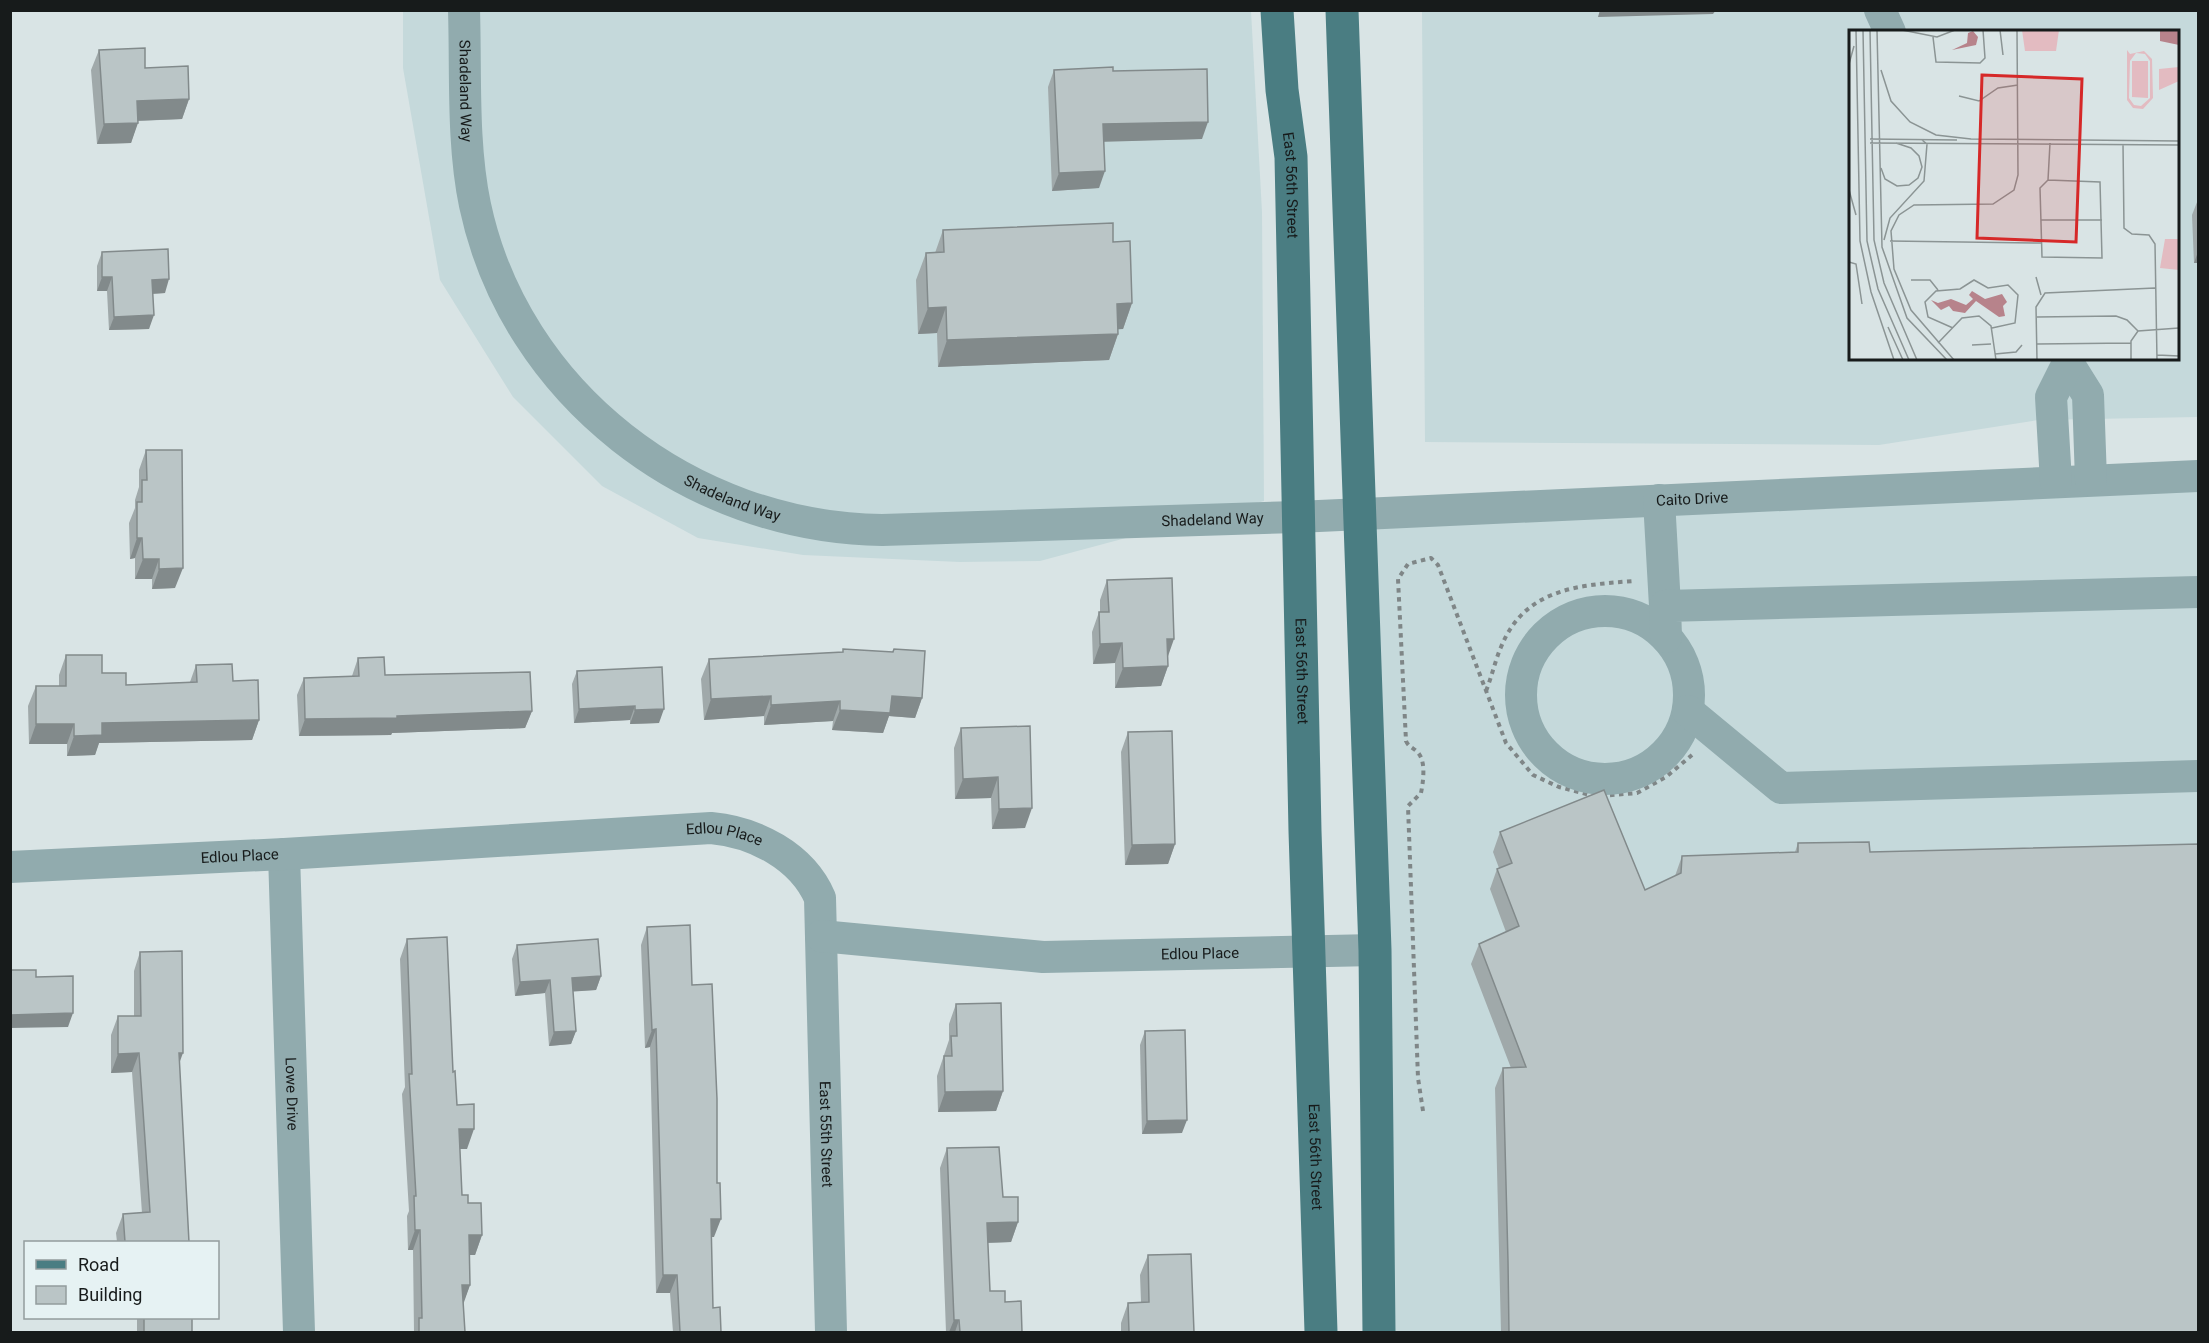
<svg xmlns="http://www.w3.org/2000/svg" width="2209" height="1343" viewBox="0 0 2209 1343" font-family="Roboto,sans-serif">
<rect width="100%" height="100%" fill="#d9e4e5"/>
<g fill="#c5d9db" fill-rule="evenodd">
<path d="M403 11H1251L1262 212 1264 501 1040 561 960 562 803 555 698 538 602 486 513 397 440 280 403 68Z"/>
<path d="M1422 11H2198V417L2038 420 1879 445 1425 442ZM1850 32H2178V358H1850Z"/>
<path d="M2198 476V1332H1380L1359 513Z"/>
</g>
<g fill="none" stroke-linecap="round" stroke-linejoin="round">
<g stroke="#7f8687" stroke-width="4" stroke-dasharray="4.5 4.5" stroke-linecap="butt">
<path d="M1486 691C1492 676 1495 661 1501 647 1525 588 1579 585 1634 581"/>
<path d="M1601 796 1637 793 1666 777 1692 755"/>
<path d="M1423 1111 1418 1078 1408 806 1421 793C1423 783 1426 763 1419 754 1415 748 1409 748 1406 741L1398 579 1408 564 1431 558 1438 565 1506 743 1533 775 1559 787 1594 796"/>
</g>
<g stroke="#91abae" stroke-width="32">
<path id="s1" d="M464 10C466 74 462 143 475 205 515 394 691 528 882 530L1297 517 2198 476"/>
<path d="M1880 10 1890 32"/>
<path d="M2068 358V363L2088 395 2091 480"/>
<path d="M2056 482 2051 397 2068 363"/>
<path d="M1659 500 1665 606"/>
<circle cx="1605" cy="695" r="84"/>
<path d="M1666 637 1665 606 2198 592"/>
<path d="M1688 711 1781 788 2198 776"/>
<path id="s2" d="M284 854 299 1332"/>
<path id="s3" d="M10 867 284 854 711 828C755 832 802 856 820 898L831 1332"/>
<path id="s4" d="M821 936 1043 957 1375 950"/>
</g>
<g stroke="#4a7d82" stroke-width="33">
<path id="s5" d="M1277 10 1282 90 1291 157 1305 831 1321 1332"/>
<path d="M1342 10 1375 950 1379 1332"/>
</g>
</g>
<g fill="#a0a9aa">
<path d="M99 50 145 68 189 99 182 119 138 121 131 143 97 144 91 70Z"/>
<path d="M1054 70 1113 71 1202 139 1104 141 1099 188 1052 191 1048 87Z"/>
<path d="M2199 197V263H2194L2192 215Z"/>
<path d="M943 230 1113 242 1132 303 1123 329H1118V334L1109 360 938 367 937 333 918 334 916 280 926 253H935Z"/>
<path d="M102 252 165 293 153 294 149 329 109 330 107 291H97V266Z"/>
<path d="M146 450 175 588 152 589V579H135V558L130 559 129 523 135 508V500L139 487V470Z"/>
<path d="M1107 580 1168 657V666L1161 686 1115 688V663L1093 664 1092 632 1099 612H1100V600Z"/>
<path d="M843 649 892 652 894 649 922 698 915 718 889 716 883 733 832 730 833 721 764 725V716L704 720 701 679 709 659 843 652Z"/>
<path d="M66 655 126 685 190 682 196 665 233 681 259 720 252 740 99 743 95 755 67 756V744H29L28 706 36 686H59V675Z"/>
<path d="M358 658 385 675 532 711 525 728 392 733 391 735 299 736 297 695 304 678 352 676Z"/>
<path d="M577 671 659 723 630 724V720L574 723 572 684Z"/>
<path d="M1030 726 1025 828 992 829 991 798 955 799 954 748 961 728Z"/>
<path d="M1128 732 1175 844 1168 864 1125 865 1121 752Z"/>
<path d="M1500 832 1645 890 1675 876 1682 856 1795 852 1798 843 1870 852 2199 1332H1501L1495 1088 1503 1068H1511L1471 964 1479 944 1506 932 1490 889 1497 869 1499 868 1493 852Z"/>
<path d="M647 927 692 985 714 1237H711L713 1308 721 1332H673L670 1293H656L650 1047 645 1048 641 945Z"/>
<path d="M407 939 453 1072 457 1105 467 1149H460L462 1195 468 1203 482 1235 475 1255H469L470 1285 463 1303 465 1332H414L413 1250H408L407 1216 409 1211 402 1094 405 1087 400 959Z"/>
<path d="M517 945 601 976 596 990 573 991 576 1031 571 1044 549 1046 545 993 515 996 512 959Z"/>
<path d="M140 952 179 1064 189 1242H117L116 1233 123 1214 142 1213 132 1072 111 1073V1035L118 1016H134V971Z"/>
<path d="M956 1004 1003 1091 996 1111 938 1112 937 1076 949 1040V1024Z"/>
<path d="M1145 1031 1182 1133 1142 1134 1140 1045Z"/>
<path d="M947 1148 1003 1197 1018 1222 1011 1242 988 1243 990 1291 1005 1302 1022 1332H946L940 1168Z"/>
<path d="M1148 1255 1194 1332H1121V1323L1128 1303 1141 1302 1140 1275Z"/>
<rect x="137" y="1317" width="55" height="15"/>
</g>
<g fill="#828a8b">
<path d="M1600 10H1716L1713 14 1598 17Z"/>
<path d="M189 99 182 119 130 121 137 101Z"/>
<path d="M1208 122 1202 139 1097 142 1103 124Z"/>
<path d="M138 123 131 143 97 144 104 124Z"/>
<path d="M1105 171 1099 188 1052 191 1059 173Z"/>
<path d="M2199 249V263H2194Z"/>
<path d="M102 277H112L107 291H97Z"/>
<path d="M169 279 165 293 147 294 152 280Z"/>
<path d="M1132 303 1123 329 1108 330 1117 304Z"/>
<path d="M946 307 937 333 918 334 928 308Z"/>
<path d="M154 315 149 329 109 330 114 317Z"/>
<path d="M1118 334 1109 360 938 367 947 340Z"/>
<path d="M137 538H142L135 558 130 559Z"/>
<path d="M143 559H159L152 579H135Z"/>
<path d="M183 568 175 588 152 589 159 569Z"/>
<path d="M1167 639H1174L1167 659Z"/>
<path d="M1122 643 1115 663 1093 664 1100 644Z"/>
<path d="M1168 666 1161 686 1115 688 1123 668Z"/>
<path d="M771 696 764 716 704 720 711 699Z"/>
<path d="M892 696 922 698 915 718 889 716 883 733 832 730 840 710Z"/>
<path d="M840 701 833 721 764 725 771 705Z"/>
<path d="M635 706 630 720 574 723 579 709Z"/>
<path d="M664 709 659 723 630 724 635 710Z"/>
<path d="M532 711 525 728 392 733 391 735 299 736 305 719Z"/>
<path d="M259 720 252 740 99 743 95 755 67 756 74 736 102 723Z"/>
<path d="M36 724H74L67 744H29Z"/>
<path d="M998 777 991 798 955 799 963 779Z"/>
<path d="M1032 808 1025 828 992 829 999 809Z"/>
<path d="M1175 844 1168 864 1125 865 1132 845Z"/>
<path d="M601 976 596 990 567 992 572 978Z"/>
<path d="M550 980 545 993 515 996 520 982Z"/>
<path d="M73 1013 68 1027 10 1028V1015Z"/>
<path d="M656 1029 650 1047 645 1048 652 1030Z"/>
<path d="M576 1031 571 1044 549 1046 554 1032Z"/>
<path d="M139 1053 132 1072 111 1073 118 1054Z"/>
<path d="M179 1053H183L176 1072Z"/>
<path d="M1003 1091 996 1111 938 1112 945 1092Z"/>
<path d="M1187 1120 1182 1133 1142 1134 1147 1121Z"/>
<path d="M459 1129H474L467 1149H452Z"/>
<path d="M711 1219H721L714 1237H704Z"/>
<path d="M1018 1222 1011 1242 980 1243 987 1223Z"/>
<path d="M415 1230H420L413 1250H408Z"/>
<path d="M469 1235H482L475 1255H462Z"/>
<path d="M663 1275H677L670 1293H656Z"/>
<path d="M462 1285H470L463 1305Z"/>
<path d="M954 1320H959L955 1332H949Z"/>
</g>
<g fill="#bac5c6" stroke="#828a8b" stroke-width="1.5">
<path d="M145 48V68L188 66 189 99 137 101 138 123 104 124 99 50Z"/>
<path d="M1113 67V71L1207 69 1208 122 1103 124 1105 171 1059 173 1054 70Z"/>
<path d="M1113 223V242L1130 241 1132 303 1117 304 1118 334 947 340 946 307 928 308 926 253 944 252 943 230Z"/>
<path d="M168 249 169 279 152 280 154 315 114 317 112 277H102V252Z"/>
<path d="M146 450H182L183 568 159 569V559H143L142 538H137V502H142V480H147Z"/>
<path d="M1172 578 1174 639H1167L1168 666 1123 668 1122 643 1100 644 1099 612H1109L1107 580Z"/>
<path d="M843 649 893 652 894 649 925 651 922 698 892 696 890 713 840 710V701L771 705V696L711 699 709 659 843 652Z"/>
<path d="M66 655H102V673H126V685L197 682 196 665 232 664 233 681 258 680 259 720 102 723V735L74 736V724H36V686H66Z"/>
<path d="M384 657 385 675 530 672 532 711 397 716V718L305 719 304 678 359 676 358 658Z"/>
<path d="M662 667 664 709 635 710V706L579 709 577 671Z"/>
<path d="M1030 726 1032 808 999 809 998 777 963 779 961 728Z"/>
<path d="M1172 731 1175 844 1132 845 1128 732Z"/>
<path d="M1604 790 1645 890 1681 873 1682 856 1798 852V843L1869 842 1870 852 2199 844V1332H1509L1508 1261 1503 1068 1526 1067 1479 944 1519 926 1497 869 1512 863 1500 832Z"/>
<path d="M690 925 692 985 712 984 717 1099V1183H720L721 1219H711L713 1308 720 1307 721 1332H680L677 1275H663L656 1029 652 1030 647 927Z"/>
<path d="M447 937 453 1072 455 1071 457 1105 474 1104V1129H459L462 1195H468V1203H481L482 1235H469L470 1285H462L465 1332H419V1318H422L420 1230H415L414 1196H416L409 1074H412L407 939Z"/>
<path d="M598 939 601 976 572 978 576 1031 554 1032 550 980 520 982 517 945Z"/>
<path d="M182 951 183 1053H179L189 1242H125L123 1214 150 1212 139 1053 118 1054V1016H141L140 952Z"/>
<path d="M10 970H36V977L73 976V1013L10 1015Z"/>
<path d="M1001 1003 1003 1091 945 1092 944 1056H952L951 1036H957L956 1004Z"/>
<path d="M1185 1030 1187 1120 1147 1121 1145 1031Z"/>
<path d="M999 1147 1003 1197H1018V1222L987 1223 990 1291H1005V1302L1021 1301 1022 1332H960L959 1320H954L947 1148Z"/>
<path d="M1191 1254 1194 1332H1129L1128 1303 1149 1302 1148 1255Z"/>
<rect x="144" y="1317" width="48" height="15"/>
</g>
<g text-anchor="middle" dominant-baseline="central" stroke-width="6" stroke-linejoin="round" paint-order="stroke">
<g font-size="15" fill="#171b1b" stroke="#e6f2f3">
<text stroke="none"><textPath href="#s1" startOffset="81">Shadeland Way</textPath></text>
<text stroke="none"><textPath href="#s5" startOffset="176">East 56th Street</textPath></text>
<text stroke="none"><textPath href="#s1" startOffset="603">Shadeland Way</textPath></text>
<text stroke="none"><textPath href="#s1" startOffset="1568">Caito Drive</textPath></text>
<text stroke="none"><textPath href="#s1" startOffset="1088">Shadeland Way</textPath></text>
<text stroke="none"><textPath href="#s5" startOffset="662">East 56th Street</textPath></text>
<text stroke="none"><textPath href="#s3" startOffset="716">Edlou Place</textPath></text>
<text stroke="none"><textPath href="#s3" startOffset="230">Edlou Place</textPath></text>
<text stroke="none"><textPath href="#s4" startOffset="380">Edlou Place</textPath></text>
<text stroke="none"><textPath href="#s2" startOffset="240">Lowe Drive</textPath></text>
<text stroke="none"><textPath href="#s3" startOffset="1074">East 55th Street</textPath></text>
<text stroke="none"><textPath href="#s5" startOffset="1148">East 56th Street</textPath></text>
</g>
</g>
<g transform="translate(1849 30)">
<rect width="330" height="330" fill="#d9e4e5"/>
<path d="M173 0H210L207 21H176ZM278 20 281 24 295 21 303 29 304 68 294 79 284 78 278 70ZM287 23 296 24 301 31V68L292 76 285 75 280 68 281 31ZM283 31H299V68L283 67ZM330 37V51L310 60V39ZM316 209H330V240L311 238Z" fill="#e3bbc1" fill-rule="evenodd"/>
<path d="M311 0H330V15L311 11ZM124 1 129 7 127 15 103 20 118 13 119 3ZM123 261 136 269 153 264 158 272 154 276 156 286 150 287 127 271 116 283 104 281 100 276 92 280 82 270 89 273 102 269 117 275 124 269 120 265Z" fill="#b7838b"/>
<path fill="none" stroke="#8b9494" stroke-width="1.5" d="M7 0 11 211 22 262 45 330M14 0 18 211 29 259 60 330M21 0 25 210 35 253 68 330M28 0 33 217 58 288 98 330M53 0 88 7 106 0M151 0 154 25M84 7 87 32 131 33 136 28 134 0M0 34 5 16M32 40 42 71 61 92 87 105 122 109M110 66 130 71 149 58 169 55M21 109 108 110M120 109 330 111M21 113 330 115M274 114 275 198 283 204 300 205 306 214 308 330M32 138 36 149 48 156 60 155 69 148 73 137 70 126 62 118 47 113M199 150 251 152 253 228 193 227 191 158ZM199 150 201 113M0 160 7 185M192 190H253M35 210 41 188 75 151 78 114 73 110M41 211 192 213M0 232 7 234 13 274M187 247 192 265M62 250H81L89 260M188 287 267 286 278 290 289 301M39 297 54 330M104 298 79 287 76 272 87 261 111 259 125 250 139 258 159 255 169 265 166 293 143 298M89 313 113 288 130 286 142 296 147 330M188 314 282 313M123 315 142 314M146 324 167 322 173 315M308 325 330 326M105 330 62 280 45 239 42 201 50 185 65 175 144 174 165 160 169 145 168 0M188 330 187 277 196 263 306 258M282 330V311L289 301 330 298"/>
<path fill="#d62828" fill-opacity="0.15" stroke="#d62828" stroke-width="3" d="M133 45 233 49 227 212 128 208Z"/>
<rect width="330" height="330" fill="none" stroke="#171b1b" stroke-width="3"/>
</g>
<rect width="2209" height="1343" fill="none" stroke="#171b1b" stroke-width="24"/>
<rect x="24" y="1241" width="195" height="78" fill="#e6f2f3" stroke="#939c9d" stroke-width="1.5"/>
<rect x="36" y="1260" width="30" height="9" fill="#4a7d82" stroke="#939c9d" stroke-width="1.5"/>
<text x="78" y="1271" font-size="18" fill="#171b1b">Road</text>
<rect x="36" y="1286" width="30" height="18" fill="#bac5c6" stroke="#939c9d" stroke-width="1.5"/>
<text x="78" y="1301" font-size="18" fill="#171b1b">Building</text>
</svg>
